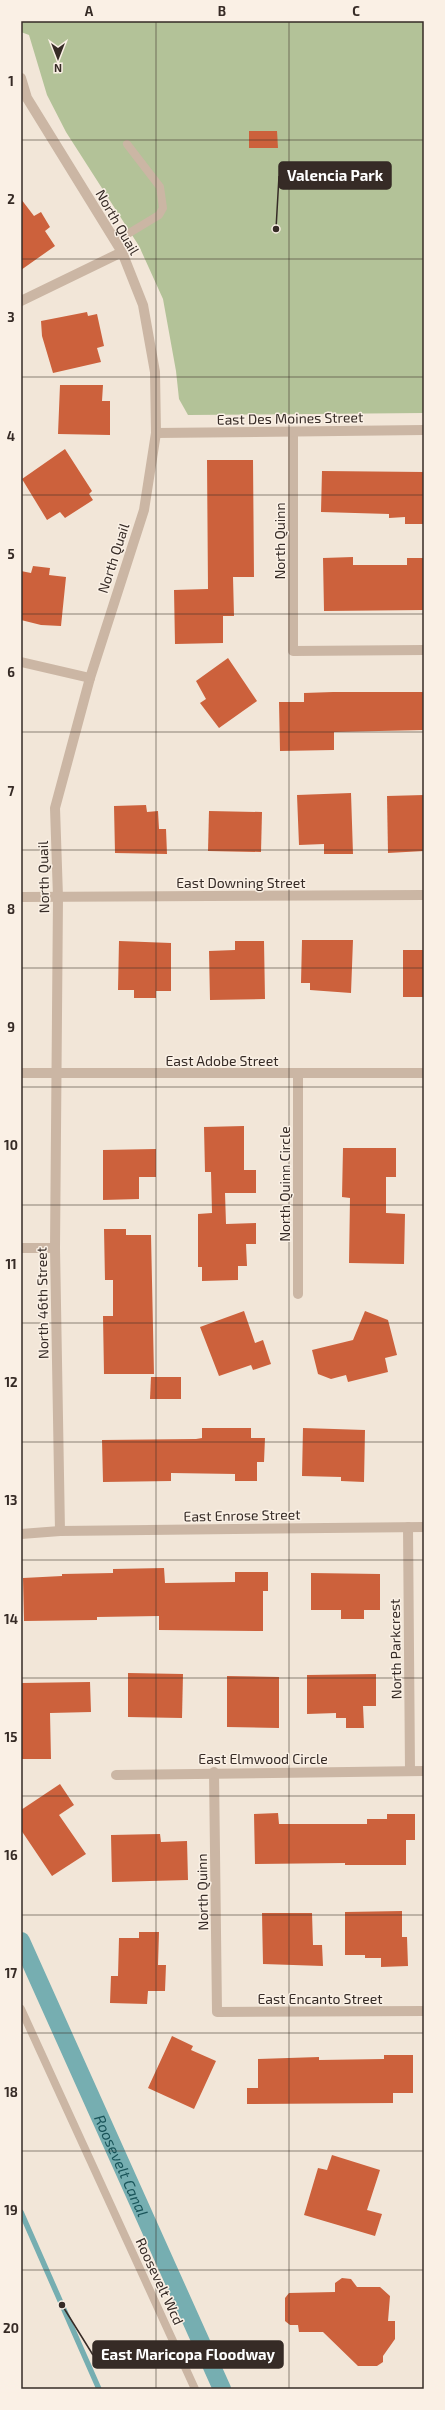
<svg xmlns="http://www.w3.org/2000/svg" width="445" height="2410" viewBox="0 0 445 2410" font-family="'Exo 2',sans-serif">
<rect width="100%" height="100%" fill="#f2e6d8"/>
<path fill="#b3c298" d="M21 21H424V413L188 415 179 399 176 371 163 299 139 246 66 132 47 95 29 35 21 32Z"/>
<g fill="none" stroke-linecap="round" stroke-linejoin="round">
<path stroke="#76aeb1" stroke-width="5.5" d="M21 2212 99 2389"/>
<path stroke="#76aeb1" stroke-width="18" id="s1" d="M21 1941 222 2389"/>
</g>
<g fill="#cc613c">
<path d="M249 131H277L278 148H249Z"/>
<path d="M21 199 34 216 41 212 50 227 45 231 55 246 21 270Z"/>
<path d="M87 312 88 316 97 314 104 346 97 348 101 362 53 373 42 336 41 321Z"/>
<path d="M60 385H103L102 401H110V435L58 434Z"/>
<path d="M65 449 92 491 89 494 93 500 65 518 60 512 47 520 22 479Z"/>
<path d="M207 460H253L254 577H233L234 616H223V643L175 644 174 590 208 589Z"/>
<path d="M322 471 424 472 423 524H405V517L389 518V514L321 512Z"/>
<path d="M353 557V565H407V558H424V610L324 611 323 558Z"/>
<path d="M33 566 50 568 49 575 66 577 61 626 41 625 21 620V571L31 573Z"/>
<path d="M228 658 257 701 219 728 200 703 206 699 196 681Z"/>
<path d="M333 692H424V730L334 732V750L280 751 279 702H304V693Z"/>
<path d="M351 793 353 854H324V844L299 845 297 795Z"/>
<path d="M424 795V851L388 853 387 796Z"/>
<path d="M146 805 147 812 158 811 159 829H166L167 854 115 853 114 806Z"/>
<path d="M209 811 262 812 261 852 208 851Z"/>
<path d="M302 940H353L351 993 310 990V983H301Z"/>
<path d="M119 941 171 943V991H156V998H134V990H118Z"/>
<path d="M235 941H264L265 999 210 1000 209 951 235 950Z"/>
<rect x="403" y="950" width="21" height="47"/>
<path d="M244 1126V1170H256V1193H225L226 1224 256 1223V1244H246L247 1266H238V1280L202 1281V1267H198V1214L212 1213 211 1172H205L204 1127Z"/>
<path d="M343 1148H396V1177H386V1213L405 1214 404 1264 349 1263 350 1198 342 1197Z"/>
<path d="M156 1149V1177H139V1199L103 1200V1150Z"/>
<path d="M104 1229H126V1235H151L154 1374H104L103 1316H113V1280H105Z"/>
<path d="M244 1311 255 1343 263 1340 271 1364 253 1370 251 1365 219 1376 200 1327Z"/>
<path d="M365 1311 388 1320 397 1355 385 1358 388 1372 348 1382 346 1375 331 1379 318 1374 312 1350 353 1340Z"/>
<path d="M151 1377H181V1399H150Z"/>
<path d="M202 1428H251V1438H265L264 1462H257V1481H235V1474L171 1473V1481L103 1482 102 1440 196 1439 202 1438Z"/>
<path d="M303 1428 365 1430 364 1482 341 1481V1477L302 1476Z"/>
<path d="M164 1568 165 1583 235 1582V1572H268V1591H263V1631L159 1630V1616L97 1617V1620L24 1621 23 1578 62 1576V1574L113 1573V1569Z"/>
<path d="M311 1573 380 1574V1610H364V1619H341V1610H311Z"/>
<path d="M128 1673 183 1674 182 1718 128 1717Z"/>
<path d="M376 1674V1706H363L364 1728H346V1718H336V1713L307 1714V1675Z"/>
<path d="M227 1676 279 1677V1728L227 1727Z"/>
<path d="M90 1682 91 1712 50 1713 51 1759H21V1683Z"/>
<path d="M60 1784 74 1805 59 1815 86 1854 52 1876 21 1830V1810Z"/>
<path d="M278 1813 279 1824H367V1819H387V1814H415V1840H406V1865H345V1863L255 1864 254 1814Z"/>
<path d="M160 1834 161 1842 187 1841 188 1880 112 1882 111 1835Z"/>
<path d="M402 1911V1937H407L408 1966 381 1967V1958H365V1955H345V1912Z"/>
<path d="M262 1913H312L313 1945H322L323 1966 263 1964Z"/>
<path d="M139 1932H159L158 1965H166L165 1991H148L147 2004 110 2003 111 1976H118L119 1938H139Z"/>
<path d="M172 2036 193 2046 191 2050 216 2061 194 2109 148 2088Z"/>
<path d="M384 2055H413V2093H393V2103L247 2104V2088H258V2059L319 2057V2060L384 2059Z"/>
<path d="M332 2155 380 2170 367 2210 382 2214 375 2236 304 2215 318 2168 327 2170Z"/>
<path d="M342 2278 351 2279 357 2287H380L390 2296 388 2321H395V2339L383 2356V2362L377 2366H358L323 2332H299L298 2325H290L285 2321V2298L289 2293 335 2292V2283Z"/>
</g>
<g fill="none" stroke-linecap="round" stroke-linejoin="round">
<g stroke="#cbb6a4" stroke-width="8">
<path d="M116 241 159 215 163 208 160 187 127 144"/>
<path d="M21 2009 195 2389"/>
</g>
<g stroke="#cbb6a4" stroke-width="10">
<path d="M21 78 27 98 122 252 143 305 155 372 156 433 144 510 90 678 55 808 58 897 55 1248 60 1531"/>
<path d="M21 301 122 252"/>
<path d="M293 432V651L424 650"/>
<path d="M156 433 424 430"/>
<path d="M21 662 90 678"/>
<path d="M21 897 424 895"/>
<path d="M298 1074V1294"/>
<path d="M21 1248H55"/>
<path d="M408 1527 410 1771"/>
<path d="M21 1534 60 1531 424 1527"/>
<path d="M214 1772 217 2012 424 2011"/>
<path d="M116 1775 424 1771"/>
</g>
<path stroke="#cbb6a4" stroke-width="10" d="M21 1073H424"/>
</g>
<path fill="none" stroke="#362b26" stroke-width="1" stroke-opacity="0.55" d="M156 21V2389M289 21V2389M21 140H424M21 259H424M21 377H424M21 495H424M21 614H424M21 732H424M21 850H424M21 968H424M21 1087H424M21 1205H424M21 1323H424M21 1442H424M21 1560H424M21 1678H424M21 1796H424M21 1915H424M21 2033H424M21 2151H424M21 2270H424"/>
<g text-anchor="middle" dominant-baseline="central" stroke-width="3" stroke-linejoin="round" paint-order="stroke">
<g font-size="14" fill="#362b26" stroke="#faf0e5">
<text transform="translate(118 222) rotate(60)">North Quail</text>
<text transform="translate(290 418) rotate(-1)">East Des Moines Street</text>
<text transform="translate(279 541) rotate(-90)">North Quinn</text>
<text transform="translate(113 558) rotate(-72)">North Quail</text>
<text transform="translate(43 877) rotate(-91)">North Quail</text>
<text x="241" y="882">East Downing Street</text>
<text x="222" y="1060">East Adobe Street</text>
<text transform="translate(284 1184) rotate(-90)">North Quinn Circle</text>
<text transform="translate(42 1303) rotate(-91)">North 46th Street</text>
<text transform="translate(242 1515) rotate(-1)">East Enrose Street</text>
<text transform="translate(395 1649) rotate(-91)">North Parkcrest</text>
<text x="263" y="1758">East Elmwood Circle</text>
<text transform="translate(202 1892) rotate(-91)">North Quinn</text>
<text x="320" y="1998">East Encanto Street</text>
<text transform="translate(160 2281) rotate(65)">Roosevelt Wcd</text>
</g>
<g font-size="15" font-style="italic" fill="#195459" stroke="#faf0e5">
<text stroke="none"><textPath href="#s1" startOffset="246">Roosevelt Canal</textPath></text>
</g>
</g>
<path fill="none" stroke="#362b26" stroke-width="1.5" d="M276 229L279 176M62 2305L93 2355"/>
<g fill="#362b26" stroke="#faf0e5" stroke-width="1.5">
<circle cx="276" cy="229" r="4"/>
<circle cx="62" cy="2305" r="4"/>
</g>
<g fill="#362b26" stroke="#362b26" stroke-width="1.5">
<rect x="279" y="162" width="112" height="27" rx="4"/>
<rect x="93" y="2341" width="190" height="27" rx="4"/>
</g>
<g font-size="15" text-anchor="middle" font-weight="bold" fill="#fff">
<text x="335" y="181">Valencia Park</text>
<text x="188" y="2360">East Maricopa Floodway</text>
</g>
<rect width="445" height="2410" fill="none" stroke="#faf0e5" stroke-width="44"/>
<g transform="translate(58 58) rotate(180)" stroke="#faf0e5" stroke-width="3" paint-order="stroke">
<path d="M0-3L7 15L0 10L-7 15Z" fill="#362b26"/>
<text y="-6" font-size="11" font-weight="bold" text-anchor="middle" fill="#362b26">N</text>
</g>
<rect x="22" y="22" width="401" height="2366" fill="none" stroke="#362b26" stroke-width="1.5"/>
<g font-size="13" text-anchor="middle" font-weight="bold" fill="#362b26">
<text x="89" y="16">A</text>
<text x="222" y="16">B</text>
<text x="356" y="16">C</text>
<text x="11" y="86">1</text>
<text x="11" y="204">2</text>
<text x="11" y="322">3</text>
<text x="11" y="441">4</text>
<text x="11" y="559">5</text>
<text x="11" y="677">6</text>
<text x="11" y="796">7</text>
<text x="11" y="914">8</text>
<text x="11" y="1032">9</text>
<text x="11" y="1150">10</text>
<text x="11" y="1269">11</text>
<text x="11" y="1387">12</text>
<text x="11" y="1505">13</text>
<text x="11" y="1624">14</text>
<text x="11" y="1742">15</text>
<text x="11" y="1860">16</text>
<text x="11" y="1978">17</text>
<text x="11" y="2097">18</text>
<text x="11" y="2215">19</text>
<text x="11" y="2333">20</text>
</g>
</svg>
